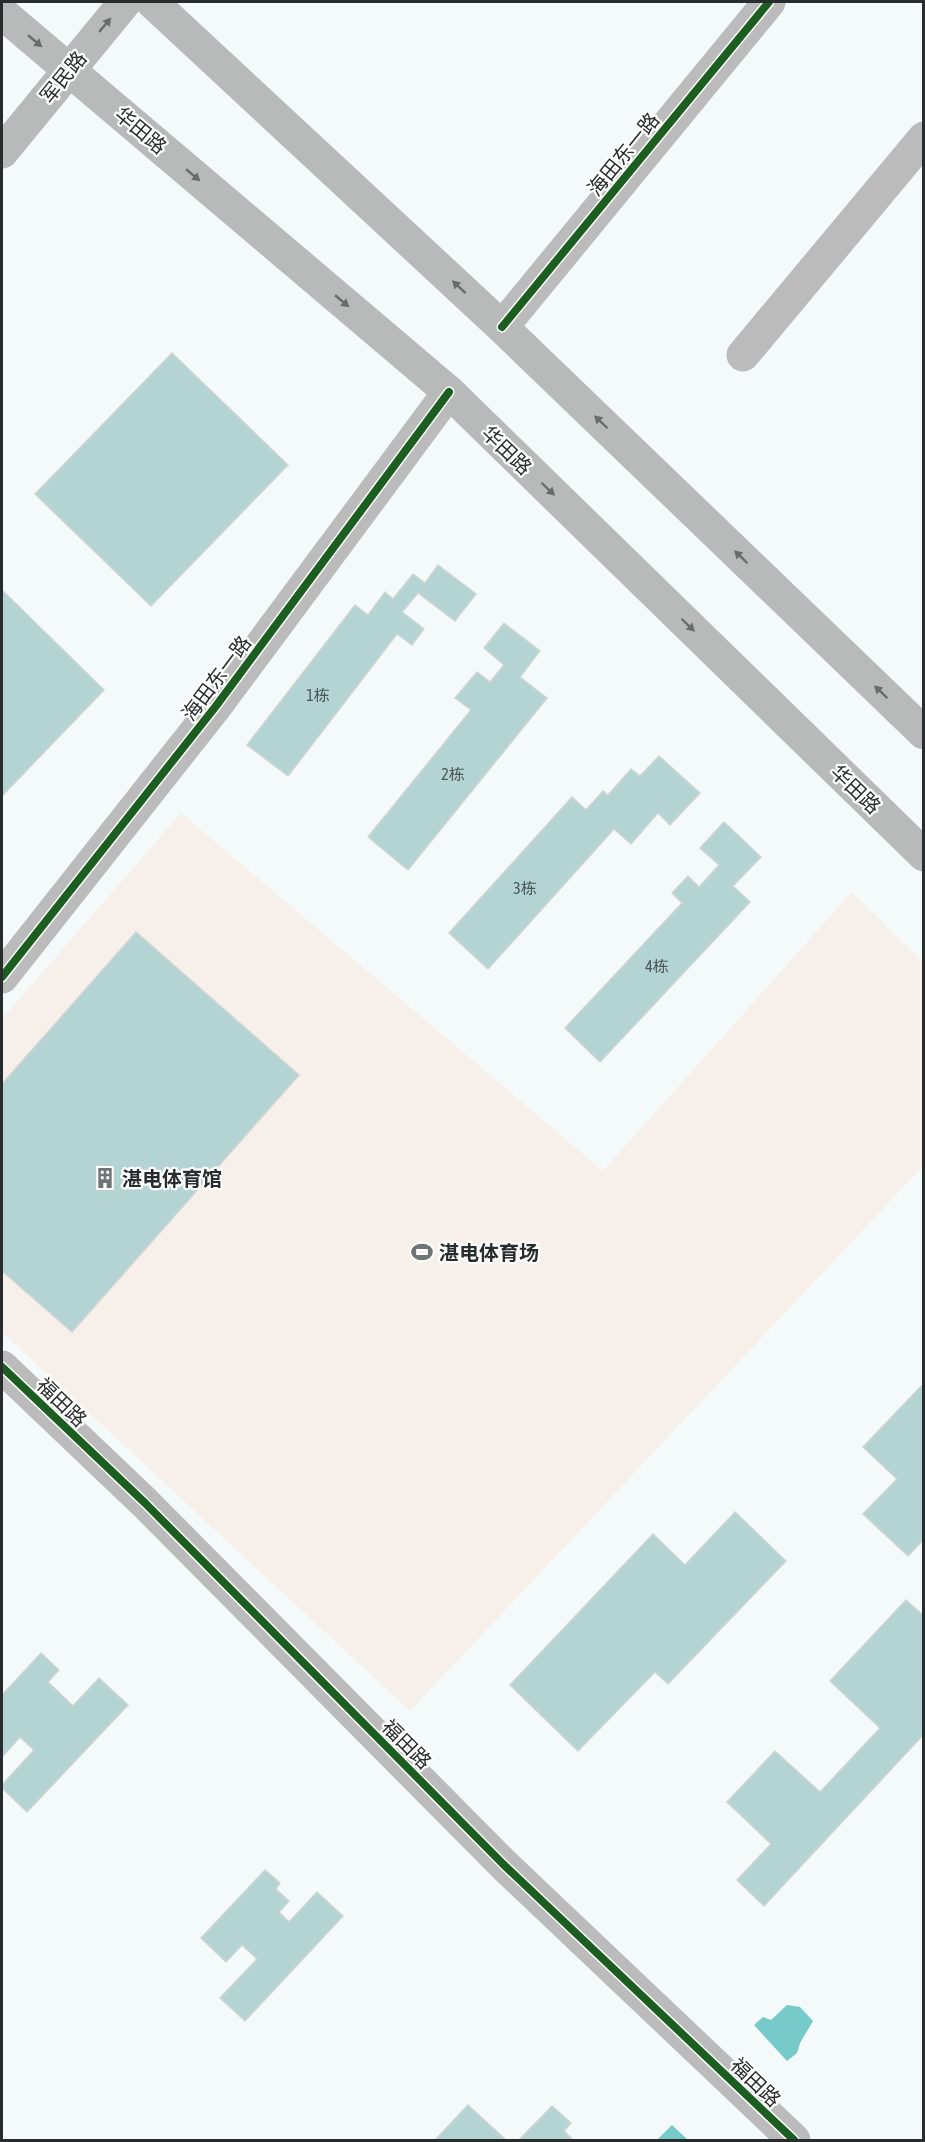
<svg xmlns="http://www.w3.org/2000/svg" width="925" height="2142" viewBox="0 0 925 2142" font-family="'Asap Condensed','Noto Sans SC',sans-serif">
<rect width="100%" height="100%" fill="#f4faf9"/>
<path fill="#f7efe9" d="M181 813 603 1171 852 892 923 962V1166L410 1711 2 1332V1019Z"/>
<g fill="#76cac9">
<path d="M787 2005 800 2007 813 2021 800 2043 797 2053 787 2061 754 2025 763 2017 771 2020Z"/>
<path d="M672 2125 688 2140H657Z"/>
</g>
<g fill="#b3d4d3" stroke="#d0d5d4" stroke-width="1.5">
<path d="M172 353 288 465 151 606 35 494Z"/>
<path d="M438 565 476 594 455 621 418 593 402 612 424 629 412 645 397 634 288 776 247 745 355 605 368 615 385 592 393 599 413 574 425 583Z"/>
<path d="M2 590 104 690 2 796Z"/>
<path d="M504 623 540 651 520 677 547 698 408 870 368 837 471 710 455 698 477 672 490 682 504 665 484 648Z"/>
<path d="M659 756 700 793 670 825 658 813 631 844 614 829 488 969 449 933 572 797 586 810 603 791 608 795 631 769 640 776Z"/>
<path d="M724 822 761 857 733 886 750 902 600 1062 565 1028 682 903 672 893 688 876 699 887 719 865 700 848Z"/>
<path d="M136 932 299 1075 72 1332 2 1271V1084Z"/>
<path d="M924 1383V1539L908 1556 863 1514 897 1479 863 1447Z"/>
<path d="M735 1512 786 1561 668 1684 655 1672 578 1751 510 1685 653 1534 685 1565Z"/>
<path d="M906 1600 924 1616V1734L764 1906 737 1880 771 1844 727 1802 775 1751 820 1792 880 1728 830 1681Z"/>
<path d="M41 1653 59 1670 48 1682 73 1706 99 1678 128 1705 27 1812 2 1788V1785L34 1750 20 1737 2 1757V1695Z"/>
<path d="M265 1870 280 1883 276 1889 289 1901 279 1912 289 1922 317 1892 343 1916 245 2021 220 1998 257 1959 242 1945 226 1962 201 1938Z"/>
<path d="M468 2105 506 2140H435Z"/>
<path d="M552 2106 571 2123 564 2131 573 2140H519Z"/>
</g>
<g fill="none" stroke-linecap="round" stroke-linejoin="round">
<g stroke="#babbba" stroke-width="33">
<path d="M502 327 769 2"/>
<path d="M743 355 924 138"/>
<path d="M2 977 216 706 449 392"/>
<path d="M2 1367 145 1503 503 1864 794 2140"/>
</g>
<g stroke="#b8bab9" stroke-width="33">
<path d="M152 2 502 327 924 733"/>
<path d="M2 13 449 392 924 855"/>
<path d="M2 152 125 2"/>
</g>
<defs>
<g id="cycleway">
<path d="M502 327 769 2"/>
<path d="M2 977 216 706 449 392"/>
<path d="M2 1367 145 1503 503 1864 794 2140"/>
</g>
</defs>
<use href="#cycleway" stroke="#fff" stroke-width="11"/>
<use href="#cycleway" stroke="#1b5e20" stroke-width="8"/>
</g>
<defs><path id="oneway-solid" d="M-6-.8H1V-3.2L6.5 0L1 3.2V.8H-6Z" transform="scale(1.5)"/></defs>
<g fill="#696c6b">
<use href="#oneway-solid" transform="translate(105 25) rotate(-50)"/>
<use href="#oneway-solid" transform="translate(35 41) rotate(40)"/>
<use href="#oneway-solid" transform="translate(193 175) rotate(40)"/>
<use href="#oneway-solid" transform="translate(459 287) rotate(-137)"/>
<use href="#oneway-solid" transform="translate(342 301) rotate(40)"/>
<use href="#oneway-solid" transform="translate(601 422) rotate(-136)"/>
<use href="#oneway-solid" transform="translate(548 489) rotate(44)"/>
<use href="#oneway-solid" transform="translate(741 557) rotate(-136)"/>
<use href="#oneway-solid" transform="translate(688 625) rotate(44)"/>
<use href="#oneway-solid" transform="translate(881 692) rotate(-136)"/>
</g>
<defs>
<symbol id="building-bare" viewBox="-9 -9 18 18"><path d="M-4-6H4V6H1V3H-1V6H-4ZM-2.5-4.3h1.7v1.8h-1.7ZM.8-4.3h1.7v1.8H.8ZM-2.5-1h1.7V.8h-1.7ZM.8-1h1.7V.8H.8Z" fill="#6f7474" stroke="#fff" stroke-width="2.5" paint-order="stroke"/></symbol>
<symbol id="stadium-bare" viewBox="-9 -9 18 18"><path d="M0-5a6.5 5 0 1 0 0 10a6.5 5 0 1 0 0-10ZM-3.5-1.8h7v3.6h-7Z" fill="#6f7474" stroke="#fff" stroke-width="2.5" paint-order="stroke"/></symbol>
</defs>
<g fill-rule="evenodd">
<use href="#building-bare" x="90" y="1163" width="30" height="30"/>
<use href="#stadium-bare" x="407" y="1237" width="30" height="30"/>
</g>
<g text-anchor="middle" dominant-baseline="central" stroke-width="4.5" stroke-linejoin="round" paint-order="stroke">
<g font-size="16" fill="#4b5656">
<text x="318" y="695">1栋</text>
<text x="453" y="774">2栋</text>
<text x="525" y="888">3栋</text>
<text x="657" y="966">4栋</text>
</g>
<g font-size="20" fill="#282c2c" stroke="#fff">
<text transform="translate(63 77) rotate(-51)">军民路</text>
<text transform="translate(141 130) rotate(40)">华田路</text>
<text transform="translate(623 154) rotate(-51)">海田东一路</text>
<text transform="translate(507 450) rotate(44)">华田路</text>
<text transform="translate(216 678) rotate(-53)">海田东一路</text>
<text transform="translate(856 789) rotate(44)">华田路</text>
<text transform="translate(62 1402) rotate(44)">福田路</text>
<text transform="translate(407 1744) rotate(45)">福田路</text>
<text transform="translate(756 2082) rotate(44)">福田路</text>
</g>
<g font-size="20" font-weight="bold" fill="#282c2c" stroke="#fff" text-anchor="start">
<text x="122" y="1178">湛电体育馆</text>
<text x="439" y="1252">湛电体育场</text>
</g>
</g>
<rect width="925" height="2142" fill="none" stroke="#282c2c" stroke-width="6"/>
</svg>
